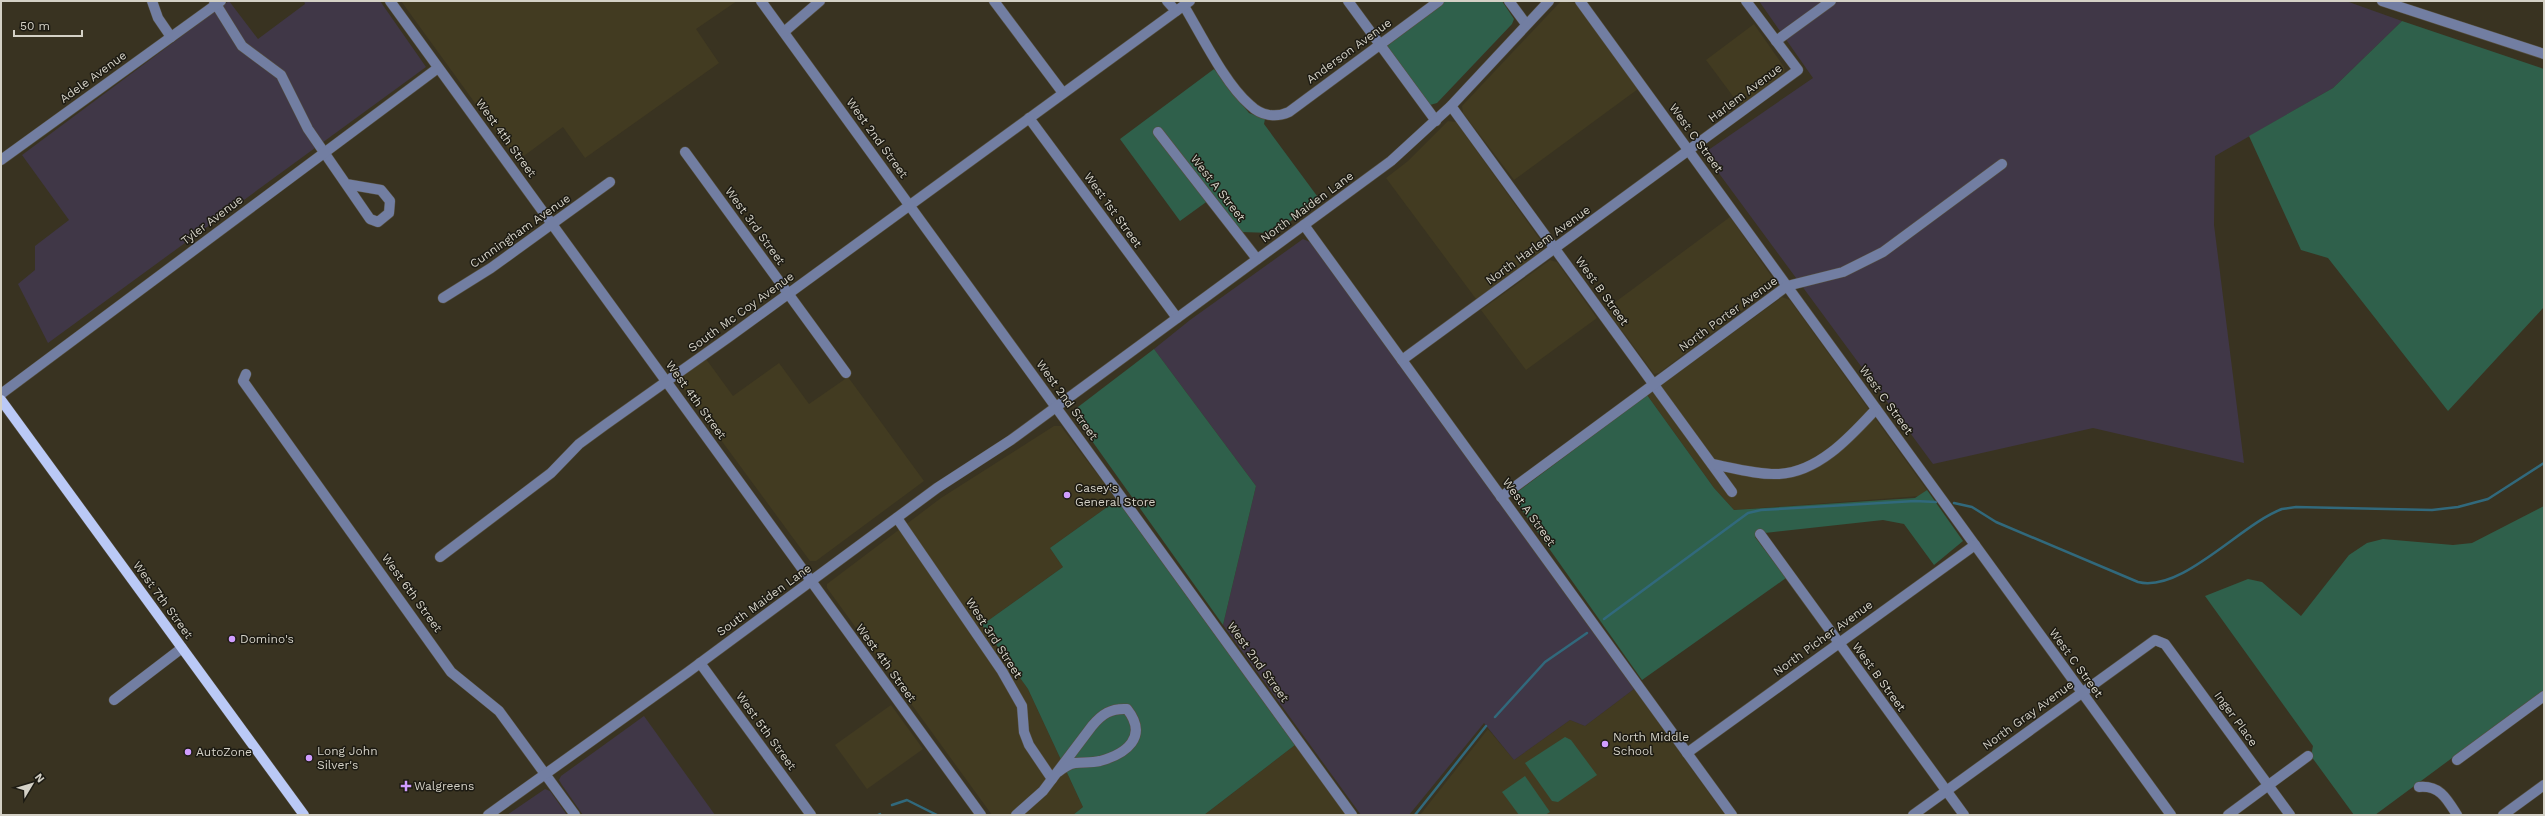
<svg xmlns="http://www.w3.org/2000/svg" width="2545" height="816" viewBox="0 0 2545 816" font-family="'Work Sans',sans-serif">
<rect width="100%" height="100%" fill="#393321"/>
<g fill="#423b21">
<path d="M401 1H737L696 29 719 63 585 158 563 127 517 161Z"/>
<path d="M1561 1 1575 3 1638 89 1514 180 1463 113 1462 106Z"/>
<path d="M1754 24 1784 67 1785 72 1741 107 1706 60Z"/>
<path d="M1448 121 1456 122 1544 245 1540 252 1476 299 1386 178 1408 161Z"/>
<path d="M1730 217 1777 284 1659 373 1654 374 1606 309Z"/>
<path d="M1550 260 1557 262 1597 318 1526 370 1481 310Z"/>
<path d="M1782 297 1790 300 1927 490 1920 496 1734 510 1714 488 1647 395Z"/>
<path d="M706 359 733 396 779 363 809 404 848 377 924 481 816 561H810L679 383 681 378Z"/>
<path d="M1054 426H1061L1063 429 1117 500 1050 548 1063 567 982 625 1028 689 1083 807 1073 815H992L827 588V584L941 498Z"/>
<path d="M1634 689 1725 815H1420L1488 729 1514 760 1570 720 1585 726Z"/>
<path d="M891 705 923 749 867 789 835 745Z"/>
<path d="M1295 745 1346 815H1204Z"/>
</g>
<g fill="#403747">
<path d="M229 1 258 39 305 4 304 1H380L426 67 48 343 18 284 35 270V246L69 220 22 155Z"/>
<path d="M1759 1H2346L2402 21 2333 88 2215 156 2214 225 2244 463 2093 428 1933 464 1704 153 1813 78Z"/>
<path d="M1303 239 1310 242 1634 689 1585 726 1570 720 1514 760 1484 723 1409 815H1361L1223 625 1256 486 1154 349 1190 320Z"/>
<path d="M644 716 715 815H583L562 785 559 780 561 776Z"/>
<path d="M545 789 550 791 567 815H507Z"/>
</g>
<g fill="#2f604b">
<path d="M1445 1H1502L1514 19 1512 24 1437 103 1430 105 1387 46Z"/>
<path d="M2402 21 2544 69V307L2448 411 2328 258 2301 250 2249 136 2333 88Z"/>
<path d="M1214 69 1249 113 1265 119 1264 124 1320 200 1274 233 1241 232 1209 200 1180 221 1120 139Z"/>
<path d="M1154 349 1256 486 1223 625 1075 417 1078 407Z"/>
<path d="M1647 395 1714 488 1734 510 1915 498 1927 490 1963 541 1934 565 1904 524 1883 520 1765 533 1755 537 1786 578 1642 680 1512 496Z"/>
<path d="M1117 500 1295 745 1204 815H1073L1083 807 1028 689 982 625 1063 567 1050 548Z"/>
<path d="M2544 506V690L2375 815H2354L2311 756 2313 746 2205 596 2248 579 2262 582 2301 616 2349 555 2367 543 2383 539 2453 545 2472 543Z"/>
<path d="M1565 737 1571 740 1597 775 1558 802 1552 801 1525 763Z"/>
<path d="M1525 776 1550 812 1545 815H1519L1502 792Z"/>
</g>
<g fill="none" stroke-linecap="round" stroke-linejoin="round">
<g stroke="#31697c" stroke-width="2.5">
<path d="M1954 503 1972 507 1996 522 2138 582C2182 593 2241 524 2282 509L2296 507 2432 510 2458 507 2488 499 2544 463"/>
<path d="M1604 619 1748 513 1761 510 1915 501 1936 502"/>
<path d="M1495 717 1545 662 1587 633"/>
<path d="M892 805 907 800 937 815"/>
<path d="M878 815 880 814"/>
<path d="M1415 815 1486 726"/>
</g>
<defs>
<g id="minor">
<path d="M152 1 158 18 171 37"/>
<path d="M214 1 242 46 281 75 308 129 370 219 378 222 389 213 390 201 381 190 346 184"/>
<path d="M390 1 981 815"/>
<path d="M761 1 1352 815"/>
<path d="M994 1 1063 93"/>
<path d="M1167 1 1176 11"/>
<path d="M1348 1 1436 121"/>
<path d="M1509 1 1526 24"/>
<path d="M1580 1 2171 815"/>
<path d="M2382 1 2544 54"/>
<path d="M1184 6C1201 34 1225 84 1250 105 1261 116 1276 118 1289 112L1439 1"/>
<path d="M784 32 820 1"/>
<path d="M1776 41 1831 1"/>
<path d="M1451 106 1732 492"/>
<path d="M1029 118 1177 318"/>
<path d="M1158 132 1257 259"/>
<path d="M685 152 846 373"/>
<path d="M1 160 221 1"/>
<path d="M1304 225 1732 815"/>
<path d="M443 298 491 268 610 182"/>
<path d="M1402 360 1798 70 1746 1"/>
<path d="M246 374 243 381 451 672 499 711 575 815"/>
<path d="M1 394 438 68"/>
<path d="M1712 464C1733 468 1757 475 1779 474 1819 472 1851 436 1876 409"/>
<path d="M1501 497 1787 286 1843 272 1883 252 2002 164"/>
<path d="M897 518 1002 671 1022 706 1024 732 1029 745 1052 779"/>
<path d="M1760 534 1964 815"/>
<path d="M440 557 551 473 579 444 605 425 729 337 1190 1"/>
<path d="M700 663 811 815"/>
<path d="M114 700 182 648"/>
<path d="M1687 753 1975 545"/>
<path d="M2457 760 2544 696"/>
<path d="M2419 787C2440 785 2447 799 2457 815"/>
<path d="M488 815 688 672 937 488 1011 440 1391 161 1451 106 1549 1"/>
<path d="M1016 815 1043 791 1092 726C1102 714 1111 708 1127 709 1149 737 1126 754 1100 761 1091 763 1083 762 1075 763 1069 764 1063 768 1058 772"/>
<path d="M1913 815 2155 640 2165 644 2290 815"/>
<path d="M2228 815 2308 756"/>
<path d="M2503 815 2544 785"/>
</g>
<path id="major" d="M1 400 304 815"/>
</defs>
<use href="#minor" stroke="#554f3f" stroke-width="11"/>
<use href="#major" stroke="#554f3f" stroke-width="11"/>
<use href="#minor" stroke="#727ea2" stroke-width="10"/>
<use href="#major" stroke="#bac9f6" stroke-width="10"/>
</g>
<g fill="#d09dff" stroke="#1d1b13" stroke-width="1.5">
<circle cx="1067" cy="495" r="4"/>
<circle cx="232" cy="639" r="4"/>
<circle cx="1605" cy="744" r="4"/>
<circle cx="188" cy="752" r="4"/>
<circle cx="309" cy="758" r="4"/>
<path d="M404 780h4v4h4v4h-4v4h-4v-4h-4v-4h4z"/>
</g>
<g text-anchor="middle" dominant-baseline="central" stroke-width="3" stroke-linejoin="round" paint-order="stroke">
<g font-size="12" fill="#d4d1c6" stroke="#1d1b13">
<text transform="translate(1349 51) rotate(-36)">Anderson Avenue</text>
<text transform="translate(93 77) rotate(-36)">Adele Avenue</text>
<text transform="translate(1745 93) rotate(-37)">Harlem Avenue</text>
<text transform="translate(506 138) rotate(54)">West 4th Street</text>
<text transform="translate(877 138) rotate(54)">West 2nd Street</text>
<text transform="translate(1696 138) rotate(54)">West C Street</text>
<text transform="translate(1218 188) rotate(52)">West A Street</text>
<text transform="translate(1307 207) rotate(-36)">North Maiden Lane</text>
<text transform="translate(1113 210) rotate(54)">West 1st Street</text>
<text transform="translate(212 220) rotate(-37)">Tyler Avenue</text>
<text transform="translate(755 226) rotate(54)">West 3rd Street</text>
<text transform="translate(520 231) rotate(-35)">Cunningham Avenue</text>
<text transform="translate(1538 245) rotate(-36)">North Harlem Avenue</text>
<text transform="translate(1602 291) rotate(54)">West B Street</text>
<text transform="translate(741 312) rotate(-36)">South Mc Coy Avenue</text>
<text transform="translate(1728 314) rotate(-36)">North Porter Avenue</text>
<text transform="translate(696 400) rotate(54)">West 4th Street</text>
<text transform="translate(1067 400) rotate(54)">West 2nd Street</text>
<text transform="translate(1886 400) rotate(54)">West C Street</text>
<text transform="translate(1529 512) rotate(54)">West A Street</text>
<text transform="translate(412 593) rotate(54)">West 6th Street</text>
<text transform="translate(163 600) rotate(54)">West 7th Street</text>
<text transform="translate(764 600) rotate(-36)">South Maiden Lane</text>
<text transform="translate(994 638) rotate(57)">West 3rd Street</text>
<text transform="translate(1823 638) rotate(-36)">North Picher Avenue</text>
<text transform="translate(1258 662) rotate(54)">West 2nd Street</text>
<text transform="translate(886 663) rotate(54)">West 4th Street</text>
<text transform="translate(2076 663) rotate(54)">West C Street</text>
<text transform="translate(1879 677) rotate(54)">West B Street</text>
<text transform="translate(2028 715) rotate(-36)">North Gray Avenue</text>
<text transform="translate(2236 719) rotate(54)">Inger Place</text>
<text transform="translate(766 731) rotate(54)">West 5th Street</text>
</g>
<g font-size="12" fill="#d4d1c6" stroke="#1d1b13" text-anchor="start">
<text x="1075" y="488">Casey's<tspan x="1075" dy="14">General Store</tspan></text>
<text x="240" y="639">Domino's</text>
<text x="1613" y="737">North Middle<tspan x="1613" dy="14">School</tspan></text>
<text x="317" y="751">Long John<tspan x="317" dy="14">Silver's</tspan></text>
<text x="196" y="752">AutoZone</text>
<text x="414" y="786">Walgreens</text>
</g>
</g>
<rect width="2545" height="816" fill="none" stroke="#d4d1c6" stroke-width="4"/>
<g transform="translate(32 784) rotate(52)" stroke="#1d1b13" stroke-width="3" paint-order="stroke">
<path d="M0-3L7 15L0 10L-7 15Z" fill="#d4d1c6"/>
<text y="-6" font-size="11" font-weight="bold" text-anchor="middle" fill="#d4d1c6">N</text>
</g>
<path d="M14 30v6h68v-6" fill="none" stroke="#d4d1c6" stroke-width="2"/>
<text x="20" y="30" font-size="12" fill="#d4d1c6" stroke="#1d1b13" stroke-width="3" paint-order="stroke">50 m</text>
</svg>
